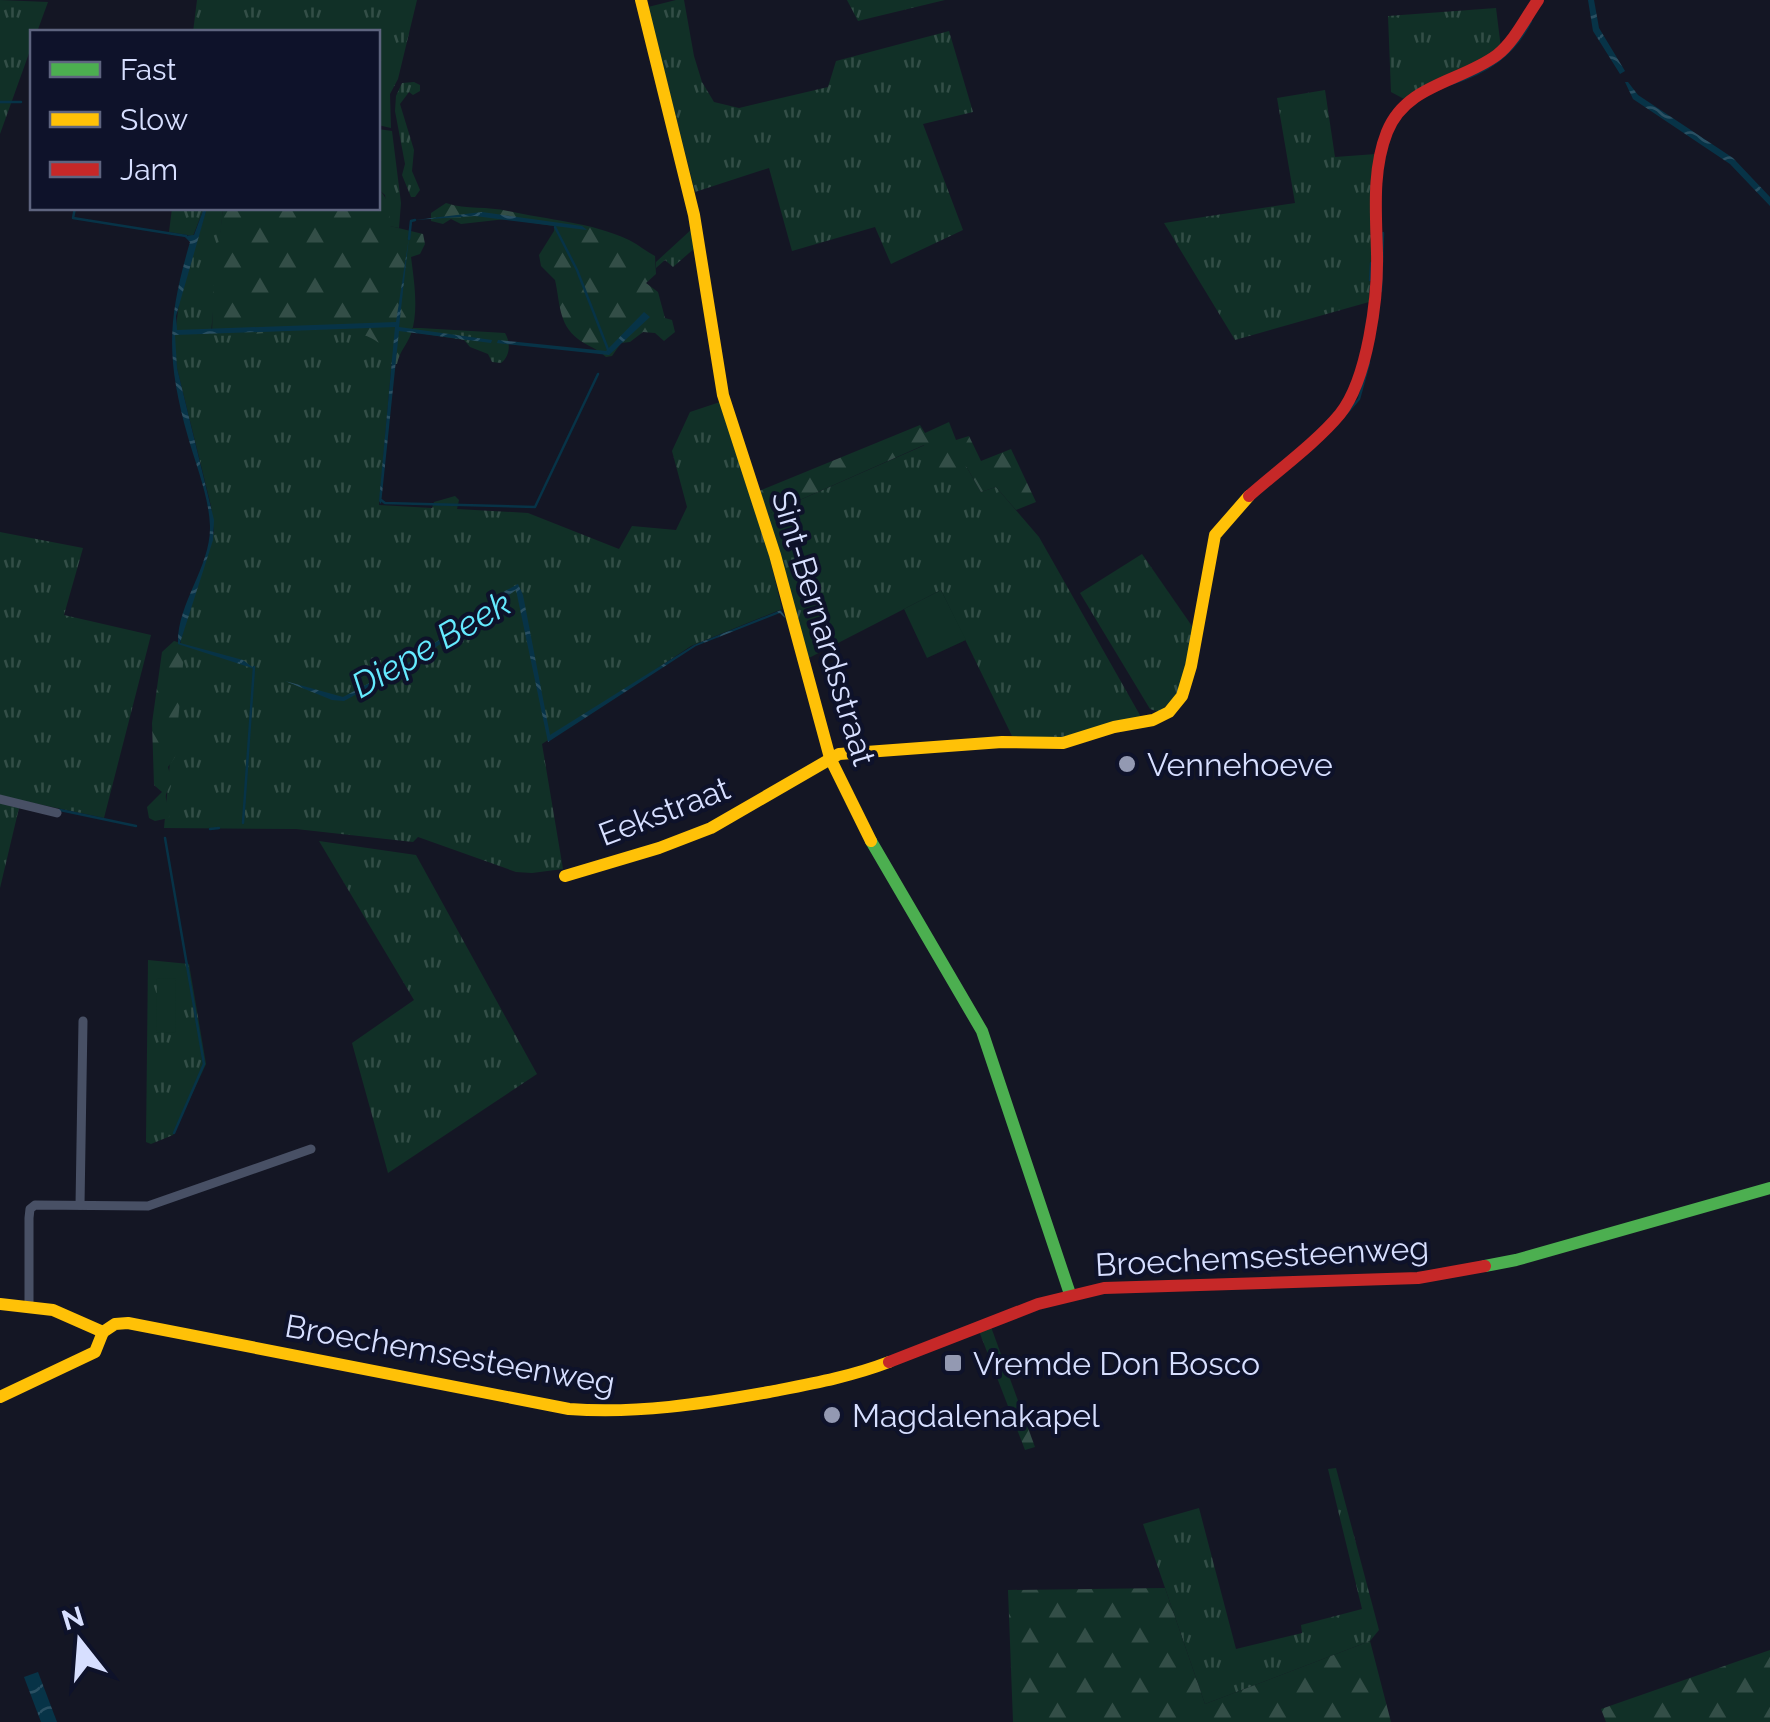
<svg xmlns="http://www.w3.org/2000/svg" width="1770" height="1722" viewBox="0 0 1770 1722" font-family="Raleway,sans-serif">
<defs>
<pattern id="grass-tufts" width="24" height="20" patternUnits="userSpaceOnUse" patternTransform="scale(2.5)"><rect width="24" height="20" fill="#113027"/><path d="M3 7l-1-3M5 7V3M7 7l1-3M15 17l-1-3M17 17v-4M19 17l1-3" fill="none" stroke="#334e47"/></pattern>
<pattern id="forest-firs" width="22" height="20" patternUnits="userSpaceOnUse" patternTransform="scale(2.5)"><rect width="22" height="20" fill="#113027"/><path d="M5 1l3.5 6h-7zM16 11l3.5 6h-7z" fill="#334e47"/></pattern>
<pattern id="water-waves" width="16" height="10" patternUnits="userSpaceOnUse" patternTransform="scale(2.5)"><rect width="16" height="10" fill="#073347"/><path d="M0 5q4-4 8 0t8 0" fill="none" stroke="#2a5063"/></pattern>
</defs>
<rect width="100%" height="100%" fill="#141624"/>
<g fill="url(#grass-tufts)">
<path d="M0 0 48 2 37 32H32V45L0 134Z"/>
<path d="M197 0H417L398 79 390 94 391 128 378 125V32H193Z"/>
<path d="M676 0H684L694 56 702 82 714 102 739 108 828 87 836 61 949 31 973 112 923 124 963 230 891 264 875 227 792 251 769 168 695 192 648 7Z"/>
<path d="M847 0H945L858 21Z"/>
<path d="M1496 8 1501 48 1406 100 1391 92 1388 16Z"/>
<path d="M414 82 420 85V91L413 95 409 92 400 104 414 150 412 171 420 190 415 197H411L402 175 405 164 395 111 396 96 402 83Z"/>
<path d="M1325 90 1335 157 1376 154 1369 302 1235 340 1164 223 1295 203 1277 98Z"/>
<path d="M378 129 392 131 401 203 399 228 389 226 385 195 378 189Z"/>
<path d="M172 208H204L193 236 169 232Z"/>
<path d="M207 208H223L211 333 395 326 379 505 432 508 434 502 455 496 459 500 457 509 528 513 619 549 632 526 676 530 687 507 672 451 690 412 720 402 765 538 782 609 691 646 542 744 563 869 532 873 516 872 418 837 413 842 296 829 164 828 181 639 214 532 211 506 177 368 174 342 180 295Z"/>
<path d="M693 228 696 247 673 267 665 260 656 268V262Z"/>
<path d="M420 328 505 333C511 343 510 356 501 363L492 362 488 354 470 347 464 340 412 332 413 328Z"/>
<path d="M925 445 966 466 981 492 996 487 1039 537 1141 717 1071 738 1012 736 941 590 805 660 768 514Z"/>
<path d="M0 532 83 548 64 615 151 635 104 818 0 796Z"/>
<path d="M1142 554 1194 629 1179 694 1159 712 1150 709 1080 593Z"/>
<path d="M0 803 19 808 0 888Z"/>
<path d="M319 841 416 855 537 1074 388 1173 352 1043 414 1000Z"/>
<path d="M148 960 189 964 206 1064 173 1135 151 1144 146 1142Z"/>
<path d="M1336 1468 1379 1630 1370 1641 1205 1704 1143 1524 1199 1508 1236 1649 1302 1633 1301 1625 1362 1609 1328 1469Z"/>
</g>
<g fill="url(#forest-firs)">
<path d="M378 189C390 199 389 211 390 226L423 234 425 244 420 254 411 257C414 281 419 310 411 334 407 345 400 350 397 364H387C391 306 246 341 212 335L213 293 223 208H378Z"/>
<path d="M446 203C467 210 487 206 508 211 548 220 591 222 629 240 639 245 647 252 655 256L656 274 646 283 658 292 665 318 672 320 675 332 664 341 655 333 643 332 630 342 621 343 612 356 606 357C597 348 587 346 578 339 558 324 560 301 555 280L541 266 539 255 554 231V226L506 219 461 224 451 219 443 224 431 221V213Z"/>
<path d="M949 422 956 440 969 436 981 461 1011 449 1036 502 1016 510 996 487 981 492 966 466 938 480 924 445 768 514 759 491 920 425 925 433Z"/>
<path d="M174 641 181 643 184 653 175 757 168 767 172 782C167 793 162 796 170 808L169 818 155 821 149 818 147 807 162 792 154 785 152 723 162 652Z"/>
<path d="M991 1327 1035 1447 1025 1450 979 1331Z"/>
<path d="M1165 1588 1205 1704 1370 1641 1391 1722H1013L1008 1590Z"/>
<path d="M1770 1650V1722H1606L1601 1709Z"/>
</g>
<g fill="#113027">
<path d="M941 590 966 640 927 658 904 609Z"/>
<path d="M157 978 176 979 175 1033 156 1032Z"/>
</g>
<g fill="url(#water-waves)">
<path d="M1588 0H1594L1599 28 1625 71 1620 74 1593 31Z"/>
<path d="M1625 82H1628L1638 95 1733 158 1770 197V206L1730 164 1633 99Z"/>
<path d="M204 208H207L176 316 177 330 396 322 409 237 399 327 492 340 491 343 399 331 381 504 379 501 395 327 175 335 177 368 214 520 213 540 180 643 243 660 255 669 178 644C177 603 211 567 210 526 209 497 196 465 188 437 166 358 167 321 190 242L184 236 194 235Z"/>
<path d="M482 212 582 226 587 230 475 216 415 220Z"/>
<path d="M644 312 650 317 609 355 497 343 498 340 606 351Z"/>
<path d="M518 584 523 595 550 735 694 645 781 610 786 619 780 613 696 646 548 742 516 590 418 660 344 701 332 700 285 681 343 697 409 662 505 591Z"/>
<path d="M38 1672 57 1722H41L24 1677Z"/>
</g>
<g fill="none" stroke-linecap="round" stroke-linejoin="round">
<g stroke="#073347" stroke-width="2.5">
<path d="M1451 84C1487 72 1513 56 1531 21"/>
<path d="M0 102H21"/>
<path d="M75 208 73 218 186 236"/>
<path d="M555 227 577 270 609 352"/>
<path d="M409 239 411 221 415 220"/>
<path d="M1370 280 1371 263"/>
<path d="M1381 291 1383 233"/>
<path d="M1375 331 1376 321"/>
<path d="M1346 414 1359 399 1369 363"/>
<path d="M1314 446 1330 431"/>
<path d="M381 500 385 503 535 507 598 374"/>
<path d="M60 810 136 826"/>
<path d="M243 823 254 667"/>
<path d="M210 829 219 828"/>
<path d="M165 838 204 1064 174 1133"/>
</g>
<g stroke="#485065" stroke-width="9">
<path d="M0 799 57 813"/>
<path d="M80 1205 83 1021"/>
<path d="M29 1305V1218L30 1209 35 1205 148 1206 311 1149"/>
</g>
<g stroke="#4caf50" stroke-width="12">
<path d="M871 841 982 1031 1070 1294"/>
<path d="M1485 1266 1516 1260 1770 1188"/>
</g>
<g stroke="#ffc107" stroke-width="12">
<path d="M641 0 694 215 723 395 775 555 830 758 871 841"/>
<path d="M565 876 659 848 711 828 839 754 1002 742 1063 743 1114 727 1153 720 1169 712 1182 696 1191 666 1215 535 1249 496"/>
<path d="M0 1304 53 1310 103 1332"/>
<path d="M103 1332 115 1324 128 1323 569 1409C637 1414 702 1404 769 1392 810 1384 850 1377 889 1362"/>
<path d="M0 1397 95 1352 103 1332"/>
</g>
<g stroke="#c62828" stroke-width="12">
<path d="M1249 496C1276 472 1317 442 1340 414 1368 379 1378 297 1377 253 1376 212 1372 170 1387 132 1406 84 1461 82 1497 55 1514 42 1526 17 1538 0"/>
<path d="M889 1362 1038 1304 1104 1288 1418 1278 1485 1266"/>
</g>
</g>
<g fill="#9399b2" stroke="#0e122a" stroke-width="4">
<circle cx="1127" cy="764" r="10"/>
<rect x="943" y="1353" width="20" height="20" rx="5"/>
<circle cx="832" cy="1415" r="10"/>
</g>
<g text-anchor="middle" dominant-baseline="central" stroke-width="8" stroke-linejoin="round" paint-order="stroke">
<g font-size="32" fill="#d7dfff" stroke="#0e122a">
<text transform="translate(824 628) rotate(73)">Sint-Bernardsstraat</text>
<text transform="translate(664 811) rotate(-21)">Eekstraat</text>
<text transform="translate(1262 1256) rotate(-3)">Broechemsesteenweg</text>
<text transform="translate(450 1354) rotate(10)">Broechemsesteenweg</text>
</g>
<g font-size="32" fill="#d7dfff" stroke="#0e122a" text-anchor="start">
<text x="1147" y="764">Vennehoeve</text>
<text x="973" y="1363">Vremde Don Bosco</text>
<text x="852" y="1415">Magdalenakapel</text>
</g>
<g font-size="35" font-style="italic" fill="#65eaff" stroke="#0e122a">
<text transform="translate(431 644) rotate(-30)">Diepe Beek</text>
</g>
</g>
<rect x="30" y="30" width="350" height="180" fill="#0e122a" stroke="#5e647f" stroke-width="2.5"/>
<rect x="50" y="62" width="50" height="15" fill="#4caf50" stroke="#5e647f" stroke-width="2.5"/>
<text x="120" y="80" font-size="30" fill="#d7dfff">Fast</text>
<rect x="50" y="112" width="50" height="15" fill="#ffc107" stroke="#5e647f" stroke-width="2.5"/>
<text x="120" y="130" font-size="30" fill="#d7dfff">Slow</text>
<rect x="50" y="162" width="50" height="15" fill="#c62828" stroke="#5e647f" stroke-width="2.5"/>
<text x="120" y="180" font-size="30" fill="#d7dfff">Jam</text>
<g transform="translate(80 1642) rotate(343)" stroke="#0e122a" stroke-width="8" paint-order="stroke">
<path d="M0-8L18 38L0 25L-18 38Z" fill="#d7dfff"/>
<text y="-15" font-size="28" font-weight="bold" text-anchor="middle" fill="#d7dfff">N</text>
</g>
</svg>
